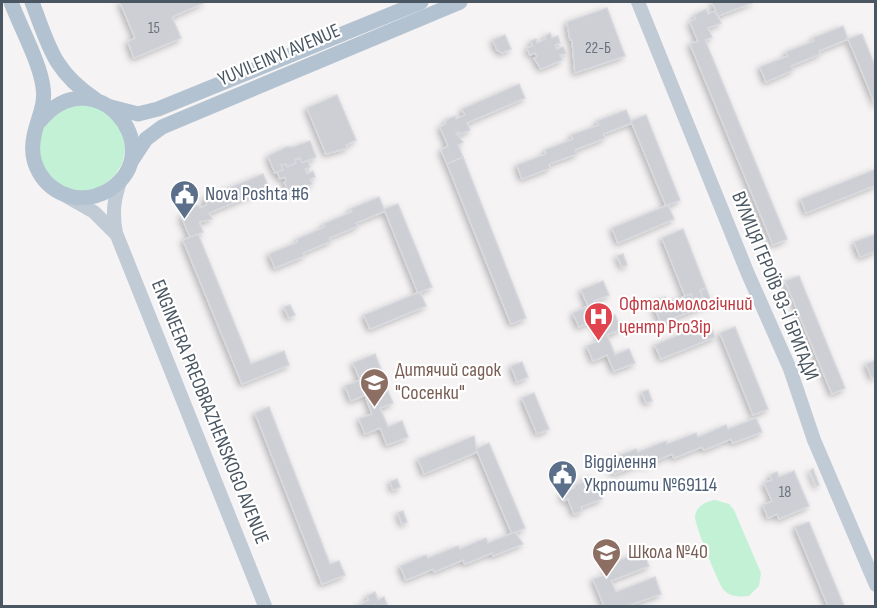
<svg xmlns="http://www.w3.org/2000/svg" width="877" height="608" viewBox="0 0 877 608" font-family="'Sofia Sans Condensed',sans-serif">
<defs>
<filter id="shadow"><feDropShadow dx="-2.5" dy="2.5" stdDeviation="3" flood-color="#0004"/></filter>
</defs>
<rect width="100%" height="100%" fill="#f5f3f3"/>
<g fill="#c3f1d5">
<path d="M93 105 117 122 123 135 125 150 122 164 114 176 103 186 89 191 75 192 61 187 41 167 37 138 42 125 65 106Z"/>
<path d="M715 500 729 504 734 510 761 573 759 586 749 596C740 597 729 597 723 589 717 581 695 525 695 517 696 506 705 502 715 500Z"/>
</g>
<g fill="#cdcfd5" stroke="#d7d9de" stroke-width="1.5" filter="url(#shadow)">
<path d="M120 2H205L172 17 181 38 134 58 128 42 135 38Z"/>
<path d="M712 2H754L718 16Z"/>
<path d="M607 8 625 56 575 73 572 40H570L567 22Z"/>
<path d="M706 9 708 14 715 11 721 23 708 28 712 37 705 40 787 239 773 245 690 44 698 41 690 22 696 19 694 15Z"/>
<path d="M843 26 848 39 819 51 820 54 791 66 793 70 766 82 760 67 788 56 786 52 814 41 813 38Z"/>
<path d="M550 33 552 38 558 36 560 43 555 45 557 49 563 47 566 53 560 55 562 60 541 69 534 58 537 57 535 53 530 55 527 48 533 46 531 41 536 39 537 43 546 39 545 36Z"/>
<path d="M862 34 876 68V106L848 39Z"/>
<path d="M505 35 511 49 502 53 497 50 493 40Z"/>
<path d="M519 84 525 98 467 123 470 130 460 134 459 132 456 133 463 142 458 145 463 157 447 164 441 150 448 146 440 127 446 124 445 122 448 119 455 116 456 119 465 115 462 109Z"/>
<path d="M337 95 356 140 346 145 347 148 326 154 307 108Z"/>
<path d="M626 110 632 123 603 134 605 138 575 150 577 154 549 164 550 168 522 179 517 165 546 154 545 150 573 139 571 135 599 125 597 121Z"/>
<path d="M646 115 680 200 666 206 631 121Z"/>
<path d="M310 141 316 157 302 163 300 158 295 160 296 163 287 167 286 164 281 165 283 170 275 173 268 156 286 147H293Z"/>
<path d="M463 157 526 318 511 324 447 164Z"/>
<path d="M300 158 302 163 308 160 310 167 305 169 307 174 313 171 315 177 310 179 312 184 290 193 284 182 286 181 285 177 280 179 277 172 283 170 281 165 286 164 287 167 296 163 295 160Z"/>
<path d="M876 169V185L806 213 801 199Z"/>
<path d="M263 174 269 188 209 213 212 219 199 222 203 232 190 237 181 216 188 213 187 210 199 205 200 208 207 205 204 198Z"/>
<path d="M379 197 385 211 356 223 358 226 329 238 331 241 303 253 304 256 275 268 269 254 298 242 297 239 325 227 323 224 352 212 350 209Z"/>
<path d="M398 204 432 287 418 293 384 209Z"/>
<path d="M668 205 674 219 618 243 612 228Z"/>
<path d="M683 229 706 288 700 290 703 297 694 301 691 294 685 296 662 238Z"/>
<path d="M198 234 251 364 284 351 289 365 242 384 183 240Z"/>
<path d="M876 234V251L860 257 854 242Z"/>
<path d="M623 254 627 265 622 267 617 256Z"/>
<path d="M799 276 845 388 832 394 785 281Z"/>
<path d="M603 281 609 295 594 301 602 320 615 315 621 329 607 335 615 355 629 349 635 363 614 371 607 355 593 361 587 346 601 340 593 321 579 327 573 313 588 306 581 290Z"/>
<path d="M706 288 712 303 661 323 652 302 665 297 667 303 691 294 694 301 703 297 700 290Z"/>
<path d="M420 292 426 306 370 329 364 315Z"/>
<path d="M290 305 295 315 289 318 284 307Z"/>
<path d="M709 322 715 337 661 359 655 345Z"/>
<path d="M735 327 768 409 753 415 720 333Z"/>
<path d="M375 354 381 369 367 375 375 394 387 389 393 403 380 408 388 427 402 421 408 437 387 445 380 428 365 434 359 419 372 414 365 395 351 401 345 386 360 380 353 363Z"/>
<path d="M876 360V376L872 378 866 364Z"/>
<path d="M522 362 528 377 517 382 511 366Z"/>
<path d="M648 390 652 401 646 403 642 392Z"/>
<path d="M534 393 549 429 537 434 522 398Z"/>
<path d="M269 407 330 564 339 561 345 575 322 584 255 413Z"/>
<path d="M756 418 762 432 733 443 731 439 704 450 702 447 674 458 672 454 644 466 643 463 614 474 608 460 636 449 638 452 666 441 667 444 696 433 698 437 726 425 728 429Z"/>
<path d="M474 436 477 452 424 474 418 459Z"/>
<path d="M489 443 525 528 512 534 476 449Z"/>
<path d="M813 469 819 485 816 486 810 471Z"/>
<path d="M794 471 809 506 779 519 777 514 768 518 763 505 772 501 764 483 772 480 770 475 777 472 779 477Z"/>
<path d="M591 476 602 499 581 507 582 511 574 514 568 499 564 501 561 493 575 488V485L583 482 582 480Z"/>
<path d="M397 479 400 487 393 490 390 482Z"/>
<path d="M403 511 407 522 402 524 398 513Z"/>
<path d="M809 522 844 606H828L795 527Z"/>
<path d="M515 532 523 544 493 556 492 553 465 564 463 560 434 572 433 569 406 580 400 566 426 555 428 558 458 546 460 549 486 538 488 543Z"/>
<path d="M643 551 649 566 611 581 616 592 655 577 661 594 627 606H604L593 579 608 574 605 566Z"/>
<path d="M375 592 378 600 384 597 387 605 358 606 369 600 367 596Z"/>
</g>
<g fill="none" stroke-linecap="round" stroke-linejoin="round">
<g stroke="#c1cbd6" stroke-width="14">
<path d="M638 2 748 274 790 369 814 440 876 585"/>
<path d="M121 179C114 198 112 213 116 233L265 606"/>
<path d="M66 196 94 212 115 233"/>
</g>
<g stroke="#b3c2d1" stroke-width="15">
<path d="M11 2C20 26 40 63 43 87 46 106 37 119 34 136 28 163 43 188 69 196 83 200 97 197 109 190 172 149 94 55 40 121"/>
<path d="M32 2C49 46 53 71 95 99"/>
<path d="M111 107 138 114 158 109 421 2"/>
<path d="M132 160 146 139 162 127 460 2"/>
</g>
</g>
<defs>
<symbol id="civic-pin" viewBox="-11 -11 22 30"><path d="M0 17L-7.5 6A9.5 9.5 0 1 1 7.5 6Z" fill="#5c6f8a" stroke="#fff"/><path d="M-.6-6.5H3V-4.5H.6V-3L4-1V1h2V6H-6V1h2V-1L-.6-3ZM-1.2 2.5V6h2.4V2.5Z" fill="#fff"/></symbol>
<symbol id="hospital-pin" viewBox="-11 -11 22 30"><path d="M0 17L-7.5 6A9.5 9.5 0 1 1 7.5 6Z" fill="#e0444e" stroke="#fff"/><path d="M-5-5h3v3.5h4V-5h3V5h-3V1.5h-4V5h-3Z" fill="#fff"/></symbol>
<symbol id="school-pin" viewBox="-11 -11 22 30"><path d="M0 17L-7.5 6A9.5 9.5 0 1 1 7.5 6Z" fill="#8d6e63" stroke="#fff"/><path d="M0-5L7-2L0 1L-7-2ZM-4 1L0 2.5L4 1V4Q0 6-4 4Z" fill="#fff"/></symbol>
</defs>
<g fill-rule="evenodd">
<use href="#civic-pin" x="168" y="178" width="33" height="45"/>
<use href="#hospital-pin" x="582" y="300" width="33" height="45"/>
<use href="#school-pin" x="358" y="366" width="33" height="45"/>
<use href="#civic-pin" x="546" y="458" width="33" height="45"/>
<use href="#school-pin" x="590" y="536" width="33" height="45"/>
</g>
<g text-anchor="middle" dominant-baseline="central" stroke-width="4.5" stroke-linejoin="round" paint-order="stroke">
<g font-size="16" fill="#6b747e">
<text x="154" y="28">15</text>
<text x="598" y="48">22-Б</text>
<text x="785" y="492">18</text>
</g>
<g font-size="20" fill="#4a5661" stroke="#fff">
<text transform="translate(279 55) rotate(-23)">YUVILEINYI AVENUE</text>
<text transform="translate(775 286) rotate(68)">ВУЛИЦЯ ГЕРОЇВ 93-Ї БРИГАДИ</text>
<text transform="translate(210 412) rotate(68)">ENGINEERA PREOBRAZHENSKOGO AVENUE</text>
</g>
<g font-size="20" fill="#4e5e75" stroke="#fff" text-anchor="start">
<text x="205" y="194">Nova Poshta #6</text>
<text x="584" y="462">Відділення<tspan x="584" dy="23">Укрпошти №69114</tspan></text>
</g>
<g font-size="20" fill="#be3a42" stroke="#fff" text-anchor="start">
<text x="619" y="304">Офтальмологічний<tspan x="619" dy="23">центр ProЗір</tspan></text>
</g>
<g font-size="20" fill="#785e54" stroke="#fff" text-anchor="start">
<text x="395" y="370">Дитячий садок<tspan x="395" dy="23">"Сосенки"</tspan></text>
<text x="628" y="552">Школа №40</text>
</g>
</g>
<rect width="877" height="608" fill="none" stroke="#4a5661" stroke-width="6"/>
</svg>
